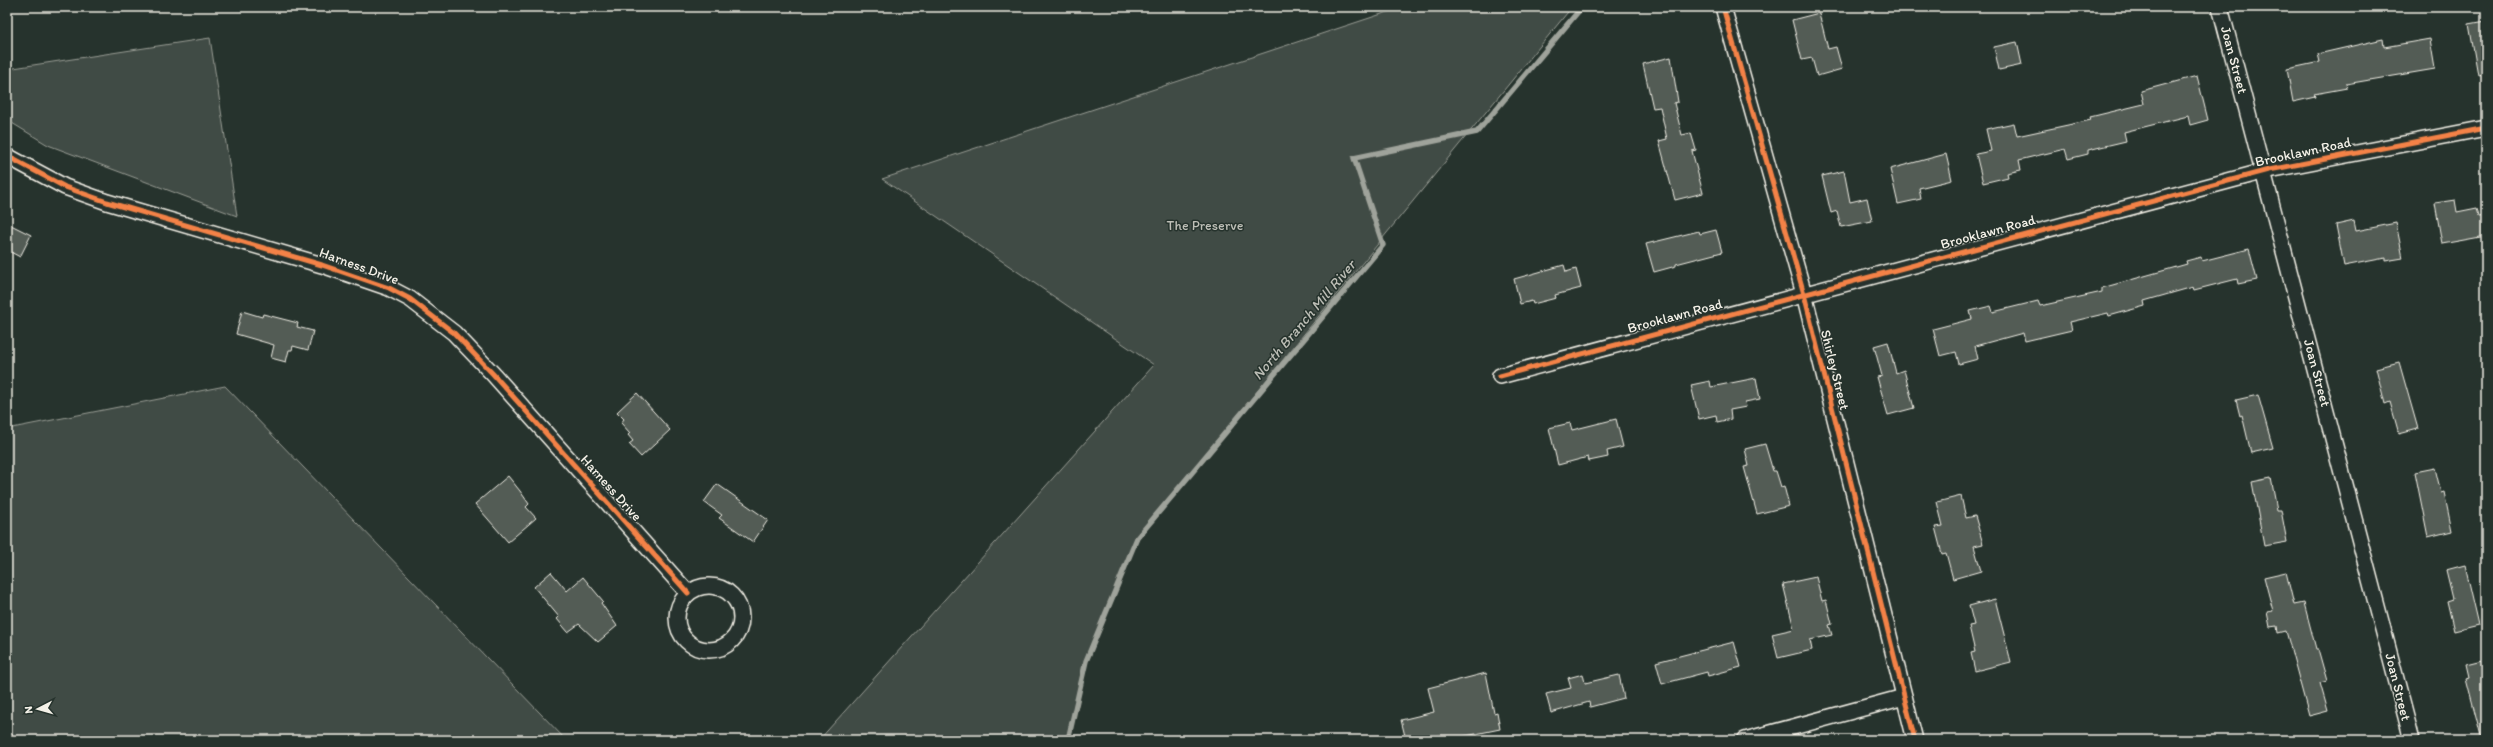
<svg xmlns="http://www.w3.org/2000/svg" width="2493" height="747" viewBox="0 0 2493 747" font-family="Itim,sans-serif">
<rect width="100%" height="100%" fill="#26332d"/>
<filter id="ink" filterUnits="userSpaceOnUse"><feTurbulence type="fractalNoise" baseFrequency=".025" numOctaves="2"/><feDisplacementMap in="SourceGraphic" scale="8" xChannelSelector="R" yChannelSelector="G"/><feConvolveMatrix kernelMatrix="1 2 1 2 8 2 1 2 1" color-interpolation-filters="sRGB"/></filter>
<g filter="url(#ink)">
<g fill="#414b45" stroke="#9a9e96">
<path d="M1403 7H1572L1137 538 1086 661 1068 740H819L1154 365 882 179Z"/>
<path d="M210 38 237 216 48 145 7 120V69Z"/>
<path d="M225 386 566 740H7V429Z"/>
</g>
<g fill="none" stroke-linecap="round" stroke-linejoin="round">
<path stroke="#9fa39b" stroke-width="5.5" d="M1068 740 1086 661 1137 538 1383 245 1354 158 1477 132 1582 7"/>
</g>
<g fill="#525c55" stroke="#f4f1e8">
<path d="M1819 13 1828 49 1836 47 1842 69 1817 76 1812 58 1802 60 1792 20Z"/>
<path d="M2486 21V74L2478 75 2469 24Z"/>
<path d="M2383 39 2384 47 2430 39 2435 69 2346 84 2347 88 2314 94 2315 97 2293 102 2287 69 2320 62 2318 54Z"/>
<path d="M2017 42 2022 65 1999 70 1994 47Z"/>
<path d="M1671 57 1678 102 1674 103 1682 135 1691 133 1696 150 1692 151 1703 193 1675 200 1659 141 1667 139 1660 107 1653 108 1643 64Z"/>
<path d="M2197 76 2208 120 2190 125 2188 116 2124 132 2126 141 2088 150V154L2068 159 2065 149 2019 160 2021 170 2007 173 2008 177 1983 183 1976 154 1991 151 1986 129 2014 123 2017 136 2091 120 2090 117 2144 104 2141 91Z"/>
<path d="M1946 154 1952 180 1919 188 1921 199 1898 204 1890 169Z"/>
<path d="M1844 171 1850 202 1867 198 1872 221 1841 227 1837 211 1831 213 1822 176Z"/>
<path d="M2455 200 2457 212 2477 208 2479 216 2486 215V236L2442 244 2435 203Z"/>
<path d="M2354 221 2356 231 2396 223 2403 258 2385 261V258L2344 266 2336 225Z"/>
<path d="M7 223 31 235 20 257 7 250Z"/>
<path d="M1716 230 1722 252 1676 264V266L1654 272 1646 244 1699 231 1700 234Z"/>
<path d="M2249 249 2257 280 2238 284 2237 279 2194 290 2193 287 2144 301 2145 306 2109 316 2108 313 2070 322 2072 330 2025 341 2023 333 1975 346 1978 359 1959 364 1956 352 1940 356 1933 329 1972 319 1970 311 1991 306 1993 312 2038 301 2040 306 2102 292V288L2187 264 2186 261 2201 257 2202 261Z"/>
<path d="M1564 265 1566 272 1576 269 1581 288 1555 295 1556 298 1533 304 1532 301 1520 304 1514 279Z"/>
<path d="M242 311 262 317 263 314 298 323 297 327 313 331 308 350 293 346 292 350H289L286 362 271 358 274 345 236 334Z"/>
<path d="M1888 342 1896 373 1904 370 1914 408 1888 415 1877 377 1882 376 1874 346Z"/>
<path d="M2399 362 2418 429 2399 434 2390 402 2385 404 2376 368Z"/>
<path d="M1756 378 1760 399 1745 402 1746 407 1730 410 1731 419 1717 422 1716 415 1699 419 1691 385 1710 381 1711 387Z"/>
<path d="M637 393 670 430 641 457 629 444 633 441 628 435 630 433 621 423 624 419 617 412Z"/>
<path d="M2258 395 2273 448 2251 453 2242 415 2240 416 2236 400Z"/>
<path d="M1616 419 1623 447 1607 451 1608 457 1589 461 1588 457 1558 465 1549 428 1570 423 1572 430Z"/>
<path d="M1765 444 1773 471H1776L1781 487 1784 486 1789 506 1757 514 1744 467 1749 466 1745 449Z"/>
<path d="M2435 468 2441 493 2444 492 2452 531 2428 537 2415 472Z"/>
<path d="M508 476 520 491 529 504 526 507 536 518 508 542 475 504Z"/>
<path d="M2271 478 2277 510H2281L2287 542 2264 546 2252 482Z"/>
<path d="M717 484 768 520 753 542 719 518 722 515 704 502Z"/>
<path d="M1961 496 1966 518 1975 516 1983 544 1974 546 1981 571 1953 579 1946 553 1942 554 1935 527 1943 526 1937 502Z"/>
<path d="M2465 565 2479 625 2454 631 2447 601 2453 599 2446 570Z"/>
<path d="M551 572 567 591 583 577 603 601 601 603 617 626 598 642 579 624 568 632 557 619 559 617 534 587Z"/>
<path d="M2286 572 2294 605 2304 603 2316 649H2318L2327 681 2320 683 2328 711 2309 716 2286 631 2278 633 2277 626 2270 627 2267 612 2273 611 2264 577Z"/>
<path d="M1816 577 1822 601 1826 600 1832 624 1829 625 1832 635 1810 640 1812 650 1778 658 1772 634 1794 629 1783 584Z"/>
<path d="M1995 599 2011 662 1975 671 1971 653 1975 652 1969 626 1974 625 1969 606Z"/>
<path d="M1734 642 1741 667 1708 676 1707 672 1662 684 1656 662Z"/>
<path d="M2486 659V735L2481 736 2466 678 2469 677 2466 664Z"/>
<path d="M1486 673 1494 713 1497 712 1500 729 1461 737 1462 740H1441L1440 735 1422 740H1406L1401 720 1434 712 1428 688Z"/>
<path d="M1583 674 1585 683 1619 675 1624 698 1590 707 1589 702 1551 713 1546 694 1571 688 1568 678Z"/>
</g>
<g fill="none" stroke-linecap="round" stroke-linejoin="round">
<defs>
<g id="minor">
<path d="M1723 7 1804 294 1915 740"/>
<path d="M2220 7 2412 740"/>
<path d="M7 156 65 187 107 202 322 265 389 288 410 299 454 333 493 374 688 593"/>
<path d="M1500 376 2269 170 2486 128"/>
<circle cx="709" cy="618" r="32"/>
<path d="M1745 740 1904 697"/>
</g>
</defs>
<use href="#minor" stroke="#f4f1e8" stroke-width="18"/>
<use href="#minor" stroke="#26332d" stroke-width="15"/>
<defs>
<g id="cycleway">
<path d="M1723 7 1804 294 1915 740"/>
<path d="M7 156 65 187 107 202 322 265 389 288 410 299 454 333 493 374 688 593"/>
<path d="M1500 376 2269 170 2486 128"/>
</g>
</defs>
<use href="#cycleway" stroke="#26332d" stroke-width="8"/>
<use href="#cycleway" stroke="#f48246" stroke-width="5"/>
</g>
</g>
<g text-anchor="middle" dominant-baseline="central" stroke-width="3" stroke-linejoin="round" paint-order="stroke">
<g font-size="14" fill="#f4f1e8" stroke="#26332d">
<text transform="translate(2234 60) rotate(75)">Joan Street</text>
<text transform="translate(2303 152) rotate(-12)">Brooklawn Road</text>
<text transform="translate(1988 232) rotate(-15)">Brooklawn Road</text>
<text transform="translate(359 266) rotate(20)">Harness Drive</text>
<text transform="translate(1675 316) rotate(-15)">Brooklawn Road</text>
<text transform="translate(1835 370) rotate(76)">Shirley Street</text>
<text transform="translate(2317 373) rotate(75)">Joan Street</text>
<text transform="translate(611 488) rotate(48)">Harness Drive</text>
<text transform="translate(2398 687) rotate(76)">Joan Street</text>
</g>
<g font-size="14" fill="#bebfb7" stroke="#26332d">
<text x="1205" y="225">The Preserve</text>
</g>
<g font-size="15" font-style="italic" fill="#bcbdb5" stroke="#26332d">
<text transform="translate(1304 320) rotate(-50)">North Branch Mill River</text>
</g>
</g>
<rect width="2493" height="747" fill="none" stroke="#26332d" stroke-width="24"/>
<rect x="12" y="12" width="2469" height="723" fill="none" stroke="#f4f1e8" stroke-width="1.5" filter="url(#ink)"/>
<g transform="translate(38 709) rotate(264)" stroke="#26332d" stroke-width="3" paint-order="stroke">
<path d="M0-3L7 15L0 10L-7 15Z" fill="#f4f1e8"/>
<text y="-6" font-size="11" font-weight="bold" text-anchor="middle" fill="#f4f1e8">N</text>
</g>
</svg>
